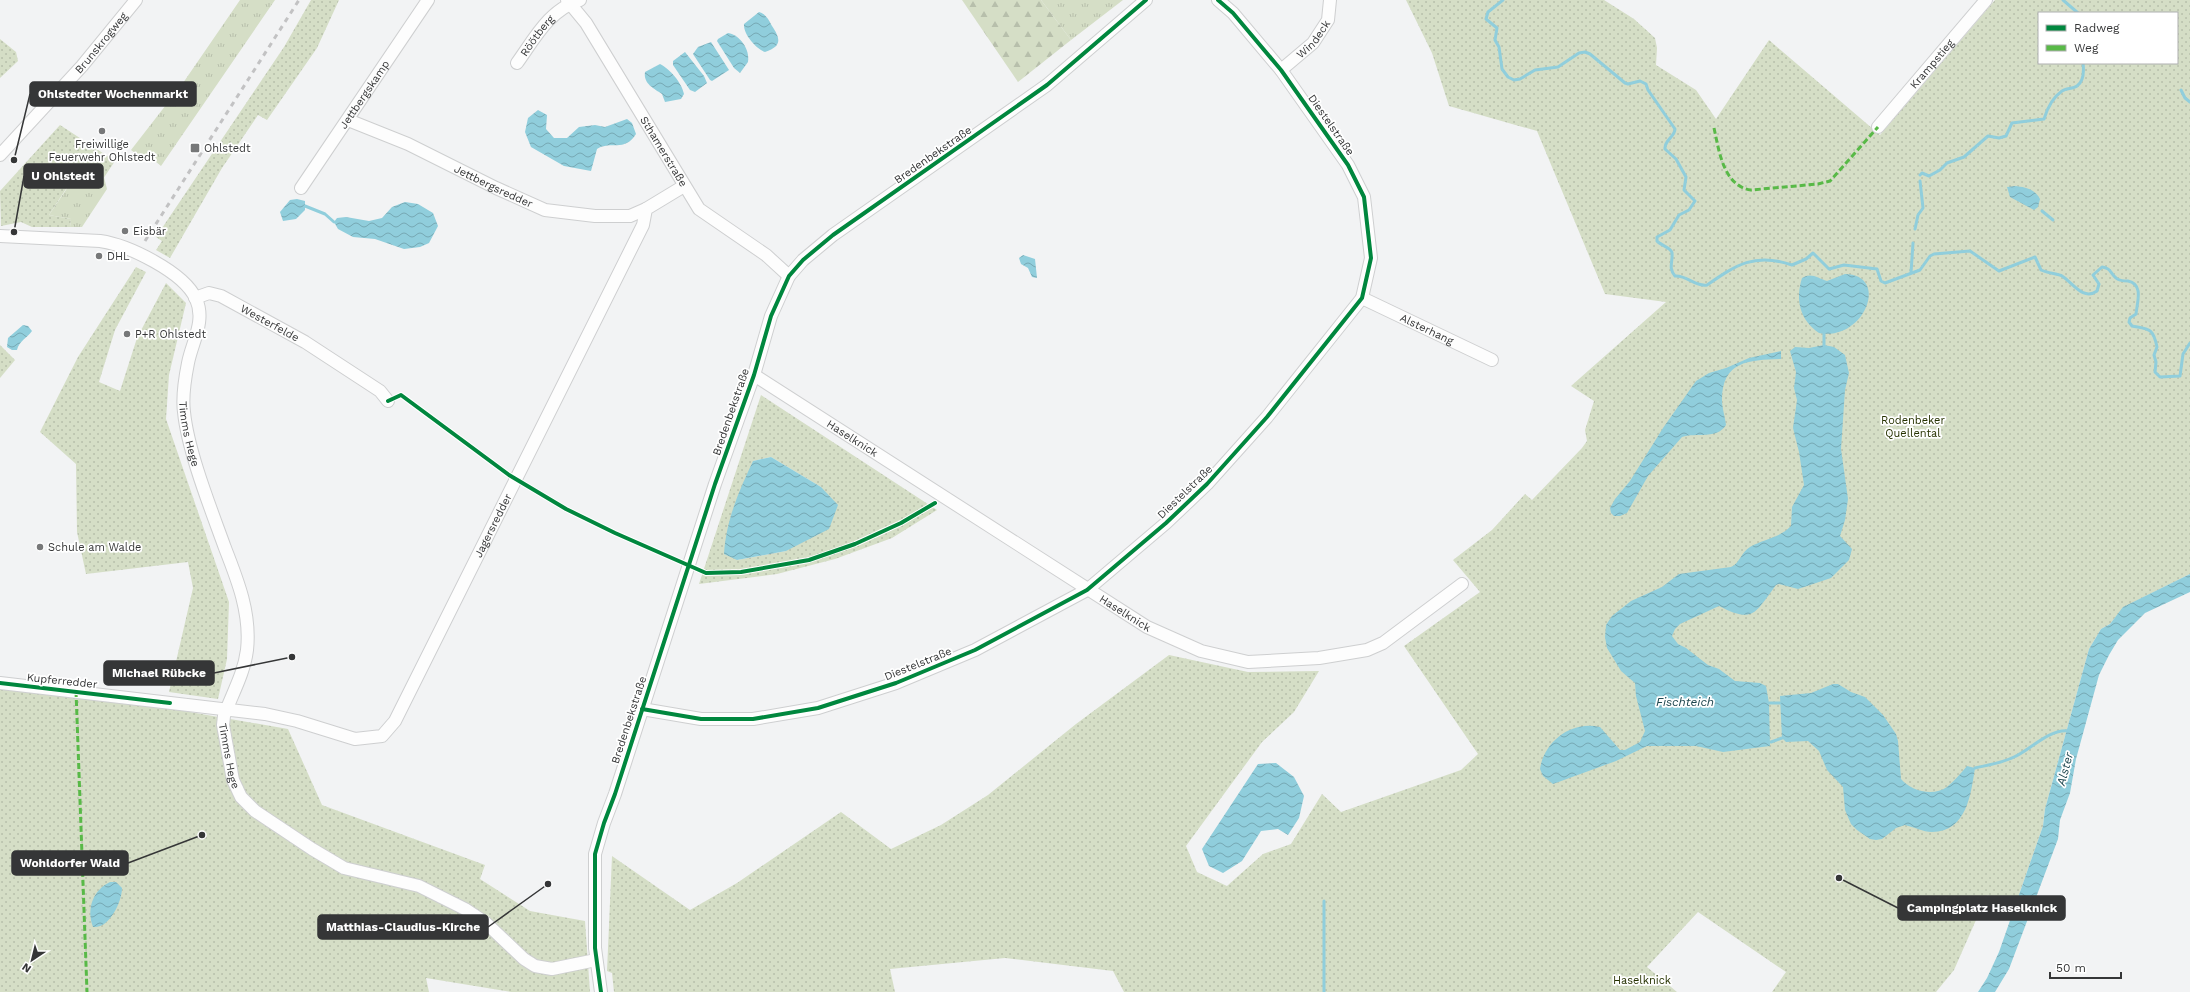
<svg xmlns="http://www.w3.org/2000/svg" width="2190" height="992" viewBox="0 0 2190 992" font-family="'Work Sans',sans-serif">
<defs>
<pattern id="grass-tufts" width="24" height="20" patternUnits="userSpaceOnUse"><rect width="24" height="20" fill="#d5dec6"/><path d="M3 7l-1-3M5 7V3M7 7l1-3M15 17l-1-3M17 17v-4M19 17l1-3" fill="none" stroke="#b7bfab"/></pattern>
<pattern id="forest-firs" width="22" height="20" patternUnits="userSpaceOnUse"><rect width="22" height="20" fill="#d5dec6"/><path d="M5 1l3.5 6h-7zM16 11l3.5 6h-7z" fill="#b7bfab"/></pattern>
<pattern id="park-dots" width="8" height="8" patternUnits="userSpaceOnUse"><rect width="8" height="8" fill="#d5dec6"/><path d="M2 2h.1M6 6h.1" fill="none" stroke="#b7bfab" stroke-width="1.8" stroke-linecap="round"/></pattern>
<pattern id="water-waves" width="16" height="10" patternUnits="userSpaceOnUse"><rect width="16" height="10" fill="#90cedc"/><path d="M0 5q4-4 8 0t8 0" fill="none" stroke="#76a8b3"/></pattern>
</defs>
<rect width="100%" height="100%" fill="#f2f3f4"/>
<g fill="url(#grass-tufts)">
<path d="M240 0H275L161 166 150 157 143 159 131 150 183 83Z"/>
<path d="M1041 0H1123L1071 40Z"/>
<path d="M80 169 103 179 104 177 107 189 82 227H70L71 219 49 215Z"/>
</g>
<path fill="url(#forest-firs)" d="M962 0H1041L1071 40 1018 82Z"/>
<g fill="url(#park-dots)" fill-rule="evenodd">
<path d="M311 0H339L317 48 267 120 258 115 222 168 170 258 156 250 162 241 156 237 284 47Z"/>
<path d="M1406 0H1604L1634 19 1655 38 1657 48 1656 65 1696 90 1716 119 1769 40 1880 135 1995 0H2190V574L2124 607 2110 624 2101 629 2089 649 2045 809 2043 826 2015 906 1987 895 1954 970 1936 992H1772L1786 972 1698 912 1647 967 1677 992H1124L1113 971 1005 958 890 969 895 992H614L612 973 607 971 612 856 690 910 737 883 841 812 891 849 941 825 988 795 1076 724 1169 655 1248 672 1319 671 1294 712 1262 742 1186 846 1197 872 1227 886 1263 854 1291 844 1322 794 1341 812 1461 770 1478 754 1404 646 1480 592 1453 560 1492 530 1525 494 1532 500 1582 448 1587 441 1585 430 1594 401 1571 386 1666 302 1605 294 1537 131 1449 106 1432 53ZM2039 13H2177V63H2039Z"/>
<path d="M0 39 16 52 18 61 0 78Z"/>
<path d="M60 125 115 161 103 179 79 169 49 215 71 219 70 227H32L21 222 1 226 0 191Z"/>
<path d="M136 267 146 272 115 330 99 382 120 391 137 338 166 283 186 303 169 375 166 419 229 602 227 659 218 699 169 692 193 588 188 562 86 574 77 532 76 464 40 432 78 357Z"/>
<path d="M0 345 15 360 0 378Z"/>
<path d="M761 395 937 510 892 538 835 559 777 574 699 584ZM771 457 821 487 786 551 737 560 753 461Z"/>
<path d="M0 679 288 729 322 805 485 865 480 879 530 911 585 921 590 992H511L426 978 429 992H0Z"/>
</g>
<g fill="url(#water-waves)">
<path d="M759 12C766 14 769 20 772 26 780 38 783 46 765 52 756 49 743 34 744 24Z"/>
<path d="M728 33C740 35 750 49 748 62L740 73 734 68 717 41 718 39Z"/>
<path d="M711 42 729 70 712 81 710 80 693 54 698 47Z"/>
<path d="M685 52 704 76 707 83 695 92 690 90 673 65V61Z"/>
<path d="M660 64C670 69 682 83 684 94L681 99 665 102 662 94C655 89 643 84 645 72Z"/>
<path d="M538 110 547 115 546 129 554 138H567L579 127 595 125 605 127 627 119 632 123 636 134C624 153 611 140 597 149L591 171 564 166 531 147 525 132 528 118Z"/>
<path d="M2015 186C2025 187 2035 189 2040 199L2038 207 2034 210 2010 197 2007 187Z"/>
<path d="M297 199 305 201V210L296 219 283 221 280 212 290 200Z"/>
<path d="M405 202 418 204 433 213 438 226 429 243 420 247 404 249 375 239 353 237 338 229 334 222 337 218 346 217 369 221 382 218 392 207Z"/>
<path d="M1023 255 1035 259 1037 278 1032 277 1028 268 1021 264 1019 258Z"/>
<path d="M1845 274C1891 275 1864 342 1819 333 1800 320 1795 300 1802 278 1811 272 1818 278 1827 281Z"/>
<path d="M23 325 28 326 32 331C27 338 19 341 17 350H12L7 347 8 338Z"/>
<path d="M1824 345 1834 347 1845 355 1849 373 1845 390 1841 449 1848 499 1845 520 1840 536 1852 549 1849 560 1831 578 1798 589 1779 584 1776 585C1755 613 1754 624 1719 606L1680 624 1675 629 1672 636 1678 644 1686 648 1708 665 1719 669 1735 681 1760 683 1766 686 1769 703 1770 746 1723 752 1696 746H1647L1616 761 1553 784 1543 776 1540 769C1544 741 1572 720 1600 727L1620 750H1625L1640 742 1645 731 1636 696 1635 683 1621 671 1607 648 1605 637 1606 625 1612 616 1631 601 1662 587 1679 574 1731 567C1740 563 1741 552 1750 547 1763 539 1780 538 1791 526L1792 507 1804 485 1799 452 1793 428 1797 400 1794 388 1796 372 1790 351 1795 347 1809 348Z"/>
<path d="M1781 351V359C1749 360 1722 361 1722 400 1722 408 1725 416 1726 425 1717 440 1696 432 1682 437L1648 476 1627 513 1620 516H1614L1611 513 1610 508 1615 499 1630 481 1663 428 1696 381 1709 373 1726 368 1749 358Z"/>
<path d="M771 457 821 487 838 505 829 529 786 551 737 560 724 554C726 520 739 491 753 461Z"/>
<path d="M2190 574V592L2145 613 2118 640 2109 655 2099 675 2076 759 2070 793 2060 820 2058 839 2009 969 1995 992H1978L1987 978 1999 952 2043 826 2045 809 2089 649 2101 629 2110 624 2123 607Z"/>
<path d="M1833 684H1838L1851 692 1865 697 1883 715 1896 734 1898 741 1901 779C1911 791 1933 797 1947 787 1954 781 1961 773 1967 766L1975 768C1971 793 1967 832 1932 832 1923 832 1914 827 1905 825L1896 828 1882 839 1876 840 1870 839 1857 830 1851 824 1845 810 1843 787 1827 770 1819 751 1808 741 1786 742 1782 738 1780 696 1811 693Z"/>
<path d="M1276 763 1294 777 1304 796 1299 818 1288 835 1278 829 1261 831 1242 861 1223 873 1209 866 1202 849 1258 764Z"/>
<path d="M110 882H116L122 888C122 902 109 929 93 927 86 909 93 890 110 882Z"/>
</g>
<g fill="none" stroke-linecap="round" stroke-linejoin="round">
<g stroke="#90cedc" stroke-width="3">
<path d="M1503 0 1488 12 1486 19 1497 28 1495 40 1499 47 1502 69 1508 77 1514 80 1520 79 1535 70 1558 67 1579 53 1585 52 1590 54 1625 83 1628 84 1640 81 1646 84 1648 90 1675 129C1675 137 1664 140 1665 149L1676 159 1686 177 1684 190 1695 201 1689 210 1679 215 1670 230 1657 237V241C1660 245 1672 248 1672 253 1673 262 1668 268 1675 276 1687 275 1695 287 1707 285 1736 265 1755 252 1792 265L1806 259 1813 253 1829 269 1844 265 1877 269 1881 281 1885 283 1920 270 1930 256 1934 254 1970 251 1999 271 2035 257 2041 270C2047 273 2059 274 2062 276 2073 283 2083 301 2097 291L2099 284 2093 275 2102 267C2111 268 2110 273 2116 278 2119 281 2124 281 2128 281 2144 284 2137 303 2136 314L2130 318 2129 322 2132 326C2148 329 2153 327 2157 347L2154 355 2156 362 2155 372 2160 377 2180 376 2183 354 2190 343"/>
<path d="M2063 0 2078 13"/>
<path d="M2181 90 2185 98 2190 102"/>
<path d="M1920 175 1922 173 1929 176 1940 170 1947 163 1964 157 1988 136 1999 138 2006 136 2012 123 2044 119C2047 109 2052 98 2062 91 2066 88 2073 89 2077 86 2084 81 2084 71 2083 63"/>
<path d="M305 206 325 214 334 222"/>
<path d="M2042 211 2053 220"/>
<path d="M1915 229 1918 215 1923 208 1920 181"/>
<path d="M1911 273 1913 243"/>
<path d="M1824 345V334"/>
<path d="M1769 703H1780"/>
<path d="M1771 742 1782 738"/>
<path d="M1975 768C1988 765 2002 763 2014 757 2030 750 2050 728 2069 731"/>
<path d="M1324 901V992"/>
</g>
<defs>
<g id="minor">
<path id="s1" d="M567 0 586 23 699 209 766 255 789 276"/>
<path id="s2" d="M517 63C535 38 549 10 580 0"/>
<path id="s3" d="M1281 70 1313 43 1328 20 1330 0"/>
<path id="s4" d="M348 120 408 144 496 188 545 210 595 216H630L646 209"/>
<path id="s5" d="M1878 127 1986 0"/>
<path id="s6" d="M0 155 82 66 136 0"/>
<path id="s7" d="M301 188 428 0"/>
<path id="s8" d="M0 236 100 241C128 245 184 272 196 299 206 321 192 342 188 363 185 378 182 397 184 412 188 452 211 509 225 548 238 581 251 614 247 650 244 674 232 694 224 716L223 725 233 780 241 797 255 811 312 849 344 868 419 886 465 909 486 923 524 959 535 966 552 969 596 960"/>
<path id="s9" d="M195 298 209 293 221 296 305 342 380 391 388 401"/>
<path id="s10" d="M1362 298 1492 360"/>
<path id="s11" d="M754 375 1147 627 1201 651 1248 662 1319 658 1367 650 1383 643 1462 584"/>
<path id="s12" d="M0 683 265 714 297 721 355 739 382 736 395 721 643 225 646 209 684 186"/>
<path d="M642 709 701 719H753L818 708 896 683 975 650 1087 590 1166 523 1207 484 1267 417 1362 298 1371 258 1364 197 1348 165 1281 70 1233 13 1218 0"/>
<path d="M601 992 595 948V854L604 823 615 794 715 484 754 375 771 316 789 276 803 260 833 235 1047 85 1146 0"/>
</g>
</defs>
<use href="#minor" stroke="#cecfd0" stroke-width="14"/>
<use href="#minor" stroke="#fdfdfd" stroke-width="12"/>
<path stroke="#c2c2c3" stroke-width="3" stroke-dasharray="5 5" stroke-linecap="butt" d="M145 241 299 0"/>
<g stroke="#58b947" stroke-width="3" stroke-dasharray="6 3" stroke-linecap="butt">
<path d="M1714 128C1719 150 1723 186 1751 190L1818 184 1830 181 1878 127"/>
<path d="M76 691 87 992"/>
</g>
<defs>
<g id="cycleway">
<path d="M388 401 401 395 509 475 566 509 615 533 706 573 741 572 809 560 855 544 901 523 935 503"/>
<path d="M0 683 170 703"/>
<path d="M642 709 701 719H753L818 708 896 683 975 650 1087 590 1166 523 1207 484 1267 417 1362 298 1371 258 1364 197 1348 165 1281 70 1233 13 1218 0"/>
<path d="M601 992 595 948V854L604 823 615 794 715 484 754 375 771 316 789 276 803 260 833 235 1047 85 1146 0"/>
</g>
</defs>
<use href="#cycleway" stroke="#fff" stroke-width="6"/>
<use href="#cycleway" stroke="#00873e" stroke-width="4"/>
</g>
<g fill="#777879" stroke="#fff" stroke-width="1.5">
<circle cx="102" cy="131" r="4"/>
<rect x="190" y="143" width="10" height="10" rx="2"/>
<circle cx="125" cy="231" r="4"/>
<circle cx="99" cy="256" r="4"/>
<circle cx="127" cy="334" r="4"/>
<circle cx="40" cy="547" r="4"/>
</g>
<g text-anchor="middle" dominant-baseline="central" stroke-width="3.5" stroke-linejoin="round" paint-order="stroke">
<g font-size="11" fill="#353637" stroke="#fff">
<text stroke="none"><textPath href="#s2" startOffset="34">Röötberg</textPath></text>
<text stroke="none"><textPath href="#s3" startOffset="45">Windeck</textPath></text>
<text stroke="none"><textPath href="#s6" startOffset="151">Brunskrogweg</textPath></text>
<text stroke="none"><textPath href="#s5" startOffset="83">Krampstieg</textPath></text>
<text stroke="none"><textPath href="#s7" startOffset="113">Jettbergskamp</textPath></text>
<text transform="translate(1331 125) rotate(55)">Diestelstraße</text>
<text stroke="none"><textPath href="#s1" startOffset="180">Sthamerstraße</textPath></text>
<text transform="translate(933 155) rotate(-35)">Bredenbekstraße</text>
<text stroke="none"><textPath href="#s4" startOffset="160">Jettbergsredder</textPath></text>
<text stroke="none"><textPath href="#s9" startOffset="83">Westerfelde</textPath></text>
<text stroke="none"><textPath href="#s10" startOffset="72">Alsterhang</textPath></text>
<text transform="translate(731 412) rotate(-71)">Bredenbekstraße</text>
<text stroke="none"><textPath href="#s8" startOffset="353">Timms Hege</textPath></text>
<text stroke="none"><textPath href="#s11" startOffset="117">Haselknick</textPath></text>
<text transform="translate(1185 492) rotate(-44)">Diestelstraße</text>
<text stroke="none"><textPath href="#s12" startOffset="626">Jagersredder</textPath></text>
<text stroke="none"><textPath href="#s11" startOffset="441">Haselknick</textPath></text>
<text transform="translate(918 664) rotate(-22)">Diestelstraße</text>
<text transform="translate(62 681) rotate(6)">Kupferredder</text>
<text transform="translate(629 720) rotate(-72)">Bredenbekstraße</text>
<text stroke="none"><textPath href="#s8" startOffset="689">Timms Hege</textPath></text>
</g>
<g font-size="11" fill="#353637" stroke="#fff" text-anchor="start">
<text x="102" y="144" text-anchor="middle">Freiwillige<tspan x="102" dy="13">Feuerwehr Ohlstedt</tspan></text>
<text x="204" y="148">Ohlstedt</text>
<text x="133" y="231">Eisbär</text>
<text x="107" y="256">DHL</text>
<text x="135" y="334">P+R Ohlstedt</text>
<text x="48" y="547">Schule am Walde</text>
</g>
<g font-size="11" fill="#263201" stroke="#fff">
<text x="1913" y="420">Rodenbeker<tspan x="1913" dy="13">Quellental</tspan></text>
<text x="1642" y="980">Haselknick</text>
</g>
<g font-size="12" font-style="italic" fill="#1e474f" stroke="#fff">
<text x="1685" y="702">Fischteich</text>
<text transform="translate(2065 769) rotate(-75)">Alster</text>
</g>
</g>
<path fill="none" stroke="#353637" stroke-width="1.5" d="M14 160L30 94M14 232L24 176M292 657L214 673M202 835L128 863M1839 878L1898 908M548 884L488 927"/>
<g fill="#353637" stroke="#fff" stroke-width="1.5">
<circle cx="14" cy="160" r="4"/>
<circle cx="14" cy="232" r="4"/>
<circle cx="292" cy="657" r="4"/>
<circle cx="202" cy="835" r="4"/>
<circle cx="1839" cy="878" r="4"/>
<circle cx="548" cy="884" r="4"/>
</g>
<g fill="#353637" stroke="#353637" stroke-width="1.5">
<rect x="30" y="82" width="166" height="24" rx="4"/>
<rect x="24" y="164" width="79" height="24" rx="4"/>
<rect x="104" y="661" width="110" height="24" rx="4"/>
<rect x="12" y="851" width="116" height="24" rx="4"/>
<rect x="1898" y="896" width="167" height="24" rx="4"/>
<rect x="318" y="915" width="170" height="24" rx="4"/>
</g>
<g font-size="12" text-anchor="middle" font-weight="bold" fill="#fff">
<text x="113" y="98">Ohlstedter Wochenmarkt</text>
<text x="63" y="180">U Ohlstedt</text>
<text x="159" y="677">Michael Rübcke</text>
<text x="70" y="867">Wohldorfer Wald</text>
<text x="1982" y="912">Campingplatz Haselknick</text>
<text x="403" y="931">Matthias-Claudius-Kirche</text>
</g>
<rect x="2038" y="12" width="140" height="52" fill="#ffffff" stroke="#aeafaf"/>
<rect x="2046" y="25" width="20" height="6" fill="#00873e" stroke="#aeafaf"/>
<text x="2074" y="32" font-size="12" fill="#353637">Radweg</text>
<rect x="2046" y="45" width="20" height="6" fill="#58b947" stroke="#aeafaf"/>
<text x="2074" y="52" font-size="12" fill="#353637">Weg</text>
<g transform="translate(32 960) rotate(215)" stroke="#ffffff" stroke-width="3" paint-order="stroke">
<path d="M0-3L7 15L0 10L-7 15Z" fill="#353637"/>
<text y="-6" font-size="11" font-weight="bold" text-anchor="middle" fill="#353637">N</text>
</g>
<path d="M2050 972v6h71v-6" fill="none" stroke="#353637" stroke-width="2"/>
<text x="2056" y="972" font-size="12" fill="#353637" stroke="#ffffff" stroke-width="3" paint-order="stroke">50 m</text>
</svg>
